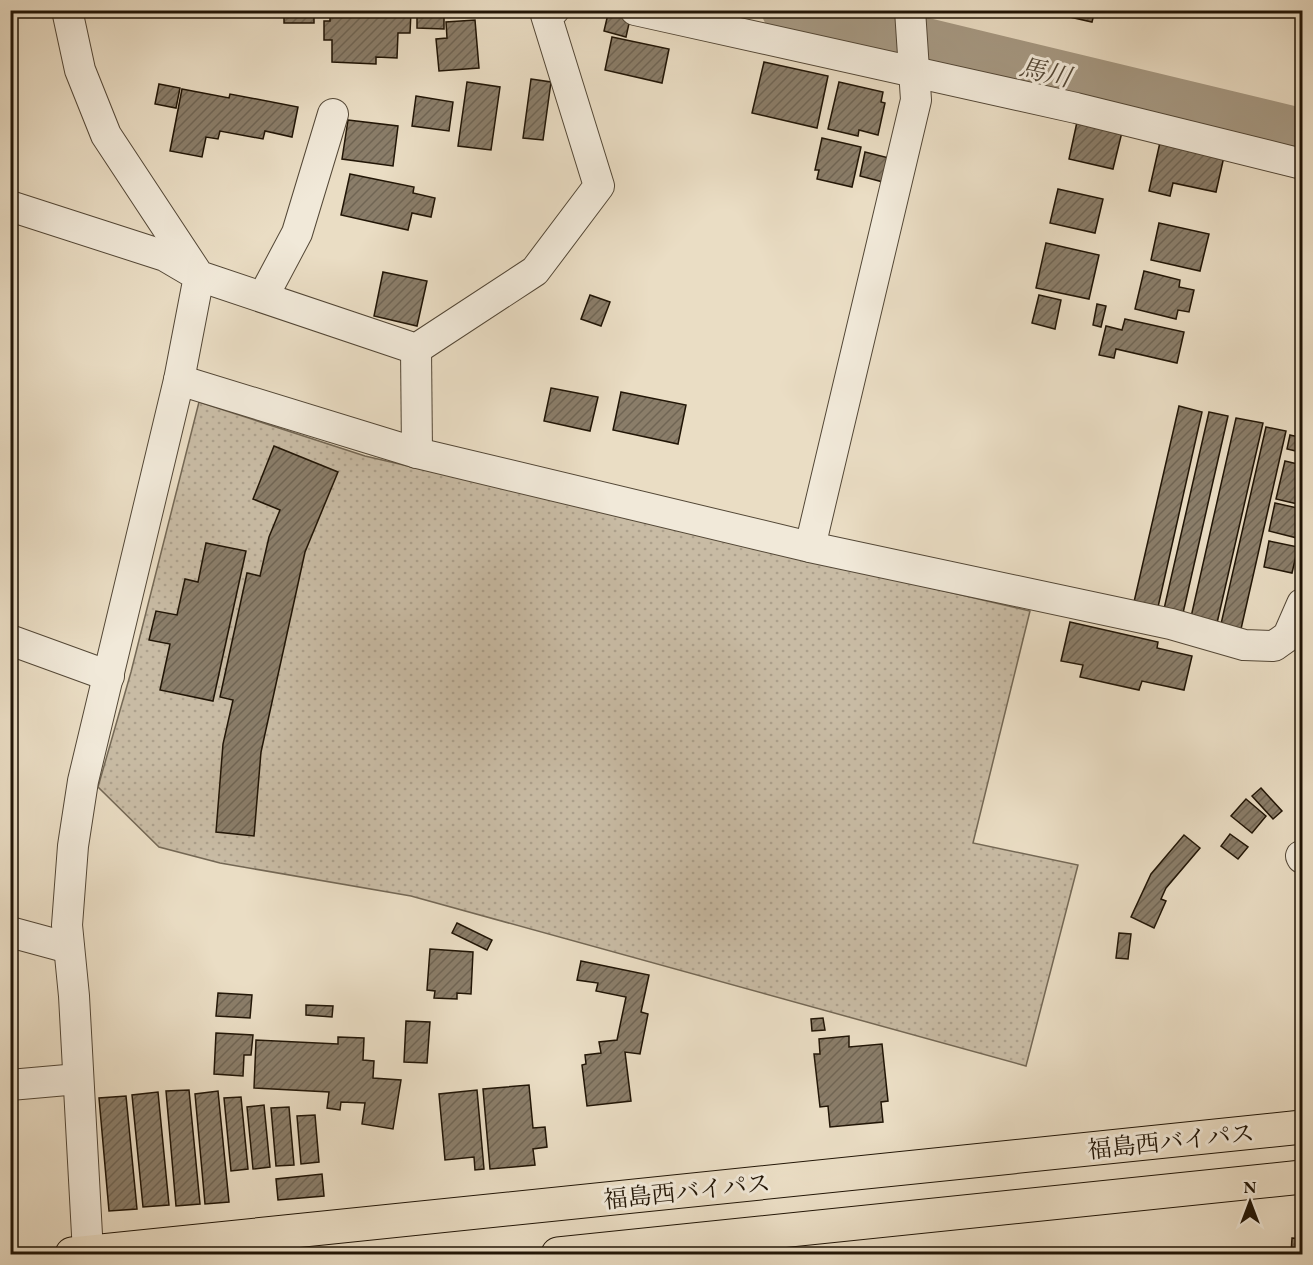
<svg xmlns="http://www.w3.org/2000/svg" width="1313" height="1265" viewBox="0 0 1313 1265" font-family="'EB Garamond','Noto Serif JP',serif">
<defs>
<pattern id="green-dots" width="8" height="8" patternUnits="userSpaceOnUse" patternTransform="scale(1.5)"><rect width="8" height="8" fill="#c8bba4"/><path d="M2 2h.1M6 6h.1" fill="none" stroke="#aca08c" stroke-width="1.8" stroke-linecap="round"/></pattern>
<pattern id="building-hatch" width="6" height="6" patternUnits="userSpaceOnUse" patternTransform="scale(1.5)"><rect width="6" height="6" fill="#8a7d69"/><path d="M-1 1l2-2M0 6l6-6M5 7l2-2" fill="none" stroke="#706554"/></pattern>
</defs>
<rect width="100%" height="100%" fill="#eaddc4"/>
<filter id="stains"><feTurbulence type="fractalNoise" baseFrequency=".00333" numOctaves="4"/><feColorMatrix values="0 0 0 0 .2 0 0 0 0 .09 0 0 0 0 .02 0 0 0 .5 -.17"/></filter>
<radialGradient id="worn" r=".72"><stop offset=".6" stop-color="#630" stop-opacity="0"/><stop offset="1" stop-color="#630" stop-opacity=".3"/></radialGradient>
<path fill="url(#green-dots)" stroke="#746855" stroke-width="1.5" d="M199 402 365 456 1030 611 973 843 1078 865 1026 1066 411 896 220 863 159 847 98 787 131 672Z"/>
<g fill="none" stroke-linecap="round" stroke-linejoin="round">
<path stroke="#a69983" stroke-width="51" d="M787 10 1302 134"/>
</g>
<g fill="url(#building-hatch)" stroke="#211506" stroke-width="1.5">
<rect x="284" y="10" width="30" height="13"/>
<path d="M1039 10H1095L1092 22Z"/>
<path d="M388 11 411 12 410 33H398L397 58 376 57V64L332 62V40H324V21H330V16L388 17Z"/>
<path d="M417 11 444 12V29L417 28Z"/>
<path d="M608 14 630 19 626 37 604 31Z"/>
<path d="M475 20 479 68 439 71 436 39 447 38 446 22Z"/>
<path d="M612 37 669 49 662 83 605 70Z"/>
<path d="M764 62 828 76 817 128 752 113Z"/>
<path d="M531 79 551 82 543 140 523 138Z"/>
<path d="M467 82 500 87 491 150 458 146Z"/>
<path d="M839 82 883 92 881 102 885 103 878 135 859 130 858 136 828 129Z"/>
<path d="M159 84 180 88 176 108 155 104Z"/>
<path d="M182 89 229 98 230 94 298 107 292 137 265 131 263 139 220 131 218 139 206 137 202 157 170 151Z"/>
<path d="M416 96 453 102 449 131 412 126Z"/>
<path d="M348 120 398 126 393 166 342 159Z"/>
<path d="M1077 122 1122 132 1113 169 1069 159Z"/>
<path d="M822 138 861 147 852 187 817 179 819 170H815Z"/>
<path d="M1161 138 1225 152 1216 192 1173 183 1170 196 1149 191Z"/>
<path d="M865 152 889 158 883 182 860 176Z"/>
<path d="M350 174 414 187 413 193 435 198 431 217 412 213 408 230 341 215Z"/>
<path d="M1058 189 1103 199 1095 233 1050 223Z"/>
<path d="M1159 223 1209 234 1200 271 1151 260Z"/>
<path d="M1046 243 1099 255 1089 299 1036 288Z"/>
<path d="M1144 271 1180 280 1179 287 1194 290 1189 312 1178 310 1176 319 1135 309Z"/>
<path d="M383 272 427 281 417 326 374 316Z"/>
<path d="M590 295 610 302 601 326 581 319Z"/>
<path d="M1039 295 1061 300 1055 329 1032 323Z"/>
<path d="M1097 304 1106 306 1101 327 1093 325Z"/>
<path d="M1125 319 1184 332 1177 363 1116 349 1114 358 1099 355 1106 326 1122 330Z"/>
<path d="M551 388 598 397 590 431 544 421Z"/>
<path d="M621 392 686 405 678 444 613 430Z"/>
<path d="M1179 406 1202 412 1158 607 1134 602Z"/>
<path d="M1209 412 1228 416 1183 613 1164 609Z"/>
<path d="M1236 418 1263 423 1217 623 1191 617Z"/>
<path d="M1266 427 1286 431 1241 629 1221 624Z"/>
<path d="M1290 435 1299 437 1296 451 1287 449Z"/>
<path d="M274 446 338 472 305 552 261 752 254 836 216 832 223 744 233 700 220 697 247 573 260 576 269 537 280 510 253 499Z"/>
<path d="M1285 461 1302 465V505L1276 499Z"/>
<path d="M1275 503 1302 509 1297 538 1269 531Z"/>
<path d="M1269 541 1298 547 1292 573 1264 567Z"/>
<path d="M206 543 246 551 213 701 160 690 170 644 149 640 156 611 177 615 185 579 198 582Z"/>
<path d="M1070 622 1158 642 1157 648 1192 656 1184 690 1142 681 1139 690 1080 677 1083 665 1061 661Z"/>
<path d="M1261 788 1282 811 1273 819 1252 796Z"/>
<path d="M1246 799 1266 816 1252 833 1231 816Z"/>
<path d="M1230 834 1248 847 1238 859 1221 846Z"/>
<path d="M1184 835 1200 848 1166 888 1161 899 1166 901 1154 928 1131 917 1151 874Z"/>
<path d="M457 923 492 940 487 950 452 933Z"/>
<path d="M1119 933 1131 934 1128 959 1116 958Z"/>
<path d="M430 949 473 952 471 994 457 993V999L434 998 435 991 427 990Z"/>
<path d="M581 961 649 975 641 1012 648 1014 640 1054 625 1052 631 1101 587 1106 582 1065 586 1064 585 1055 601 1053 599 1042 617 1040 626 997 596 991 598 983 577 980Z"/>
<path d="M218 993 252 995 250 1018 216 1016Z"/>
<path d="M306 1005 333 1006 332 1017 306 1015Z"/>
<path d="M823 1018 825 1030 812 1031 811 1019Z"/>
<path d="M406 1021 430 1022 427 1063 404 1062Z"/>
<path d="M216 1033 253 1035 251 1055H244L243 1076 214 1074Z"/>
<path d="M849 1036V1047L882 1044 888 1101 881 1102 883 1122 830 1127 828 1106 820 1107 814 1054H820L819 1039Z"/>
<path d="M338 1037 364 1038 363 1060 374 1061 373 1078 401 1080 393 1129 362 1124 365 1103 341 1102 340 1110 327 1108 329 1092 254 1088 256 1040 338 1044Z"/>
<path d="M529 1085 533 1128 545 1127 547 1147 533 1149 535 1165 490 1169 483 1089Z"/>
<path d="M189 1090 200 1204 176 1206 166 1091Z"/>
<path d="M477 1090 484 1169 475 1170 474 1157 445 1160 439 1094Z"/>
<path d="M218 1091 229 1202 205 1204 195 1094Z"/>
<path d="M158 1092 169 1205 143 1207 132 1095Z"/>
<path d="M126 1096 137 1209 109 1211 99 1098Z"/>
<path d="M241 1097 248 1169 231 1171 224 1098Z"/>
<path d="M264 1105 270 1167 253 1169 247 1107Z"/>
<path d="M289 1107 294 1165 276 1166 271 1108Z"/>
<path d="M315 1115 319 1162 301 1164 297 1116Z"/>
<path d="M322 1174 324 1196 278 1200 276 1179Z"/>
<path d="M1292 1238 1302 1239V1254H1291Z"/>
</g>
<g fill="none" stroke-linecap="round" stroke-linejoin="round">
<defs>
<g id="minor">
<path d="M67 10 80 70 106 135 199 276 416 349 535 271 599 186 546 15 554 10"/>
<path d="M635 10 1076 108 1302 164"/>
<path d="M10 206 165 256 199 276 179 380 83 781 73 846 67 925 74 996 88 1253"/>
<path d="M263 297 297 233 333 114"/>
<path d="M416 349 417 453"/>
<path d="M179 380 417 453 810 547 1171 624 1244 645 1274 646 1288 636 1302 604"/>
<path d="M810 547 916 100 910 10"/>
<path d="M10 640 109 676"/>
<path d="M1301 856 1302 858"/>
<path d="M10 932 69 948"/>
<path d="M10 1085 78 1079"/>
</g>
<g id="trunk">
<path d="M72 1254 1302 1127"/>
<path d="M558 1254 1302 1177"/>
</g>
</defs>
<use href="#minor" stroke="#534736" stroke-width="32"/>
<use href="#trunk" stroke="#211506" stroke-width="35"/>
<use href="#minor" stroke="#f1e9d9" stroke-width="30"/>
<use href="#trunk" stroke="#eaddc4" stroke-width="33"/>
</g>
<g text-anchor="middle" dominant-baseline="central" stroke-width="6" stroke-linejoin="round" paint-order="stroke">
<g font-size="24" fill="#211506" stroke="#f1e9d9">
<text transform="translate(1171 1141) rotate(-6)">福島西バイパス</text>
<text transform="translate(687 1191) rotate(-6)">福島西バイパス</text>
</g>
<g font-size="26" font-style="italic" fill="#564a38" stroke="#f1e9d9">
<text transform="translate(1045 72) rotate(13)">馬川</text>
</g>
</g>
<rect width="1313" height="1265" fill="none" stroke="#eaddc4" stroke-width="36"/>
<rect x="12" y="12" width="1289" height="1241" fill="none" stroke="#211506" stroke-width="3"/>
<rect x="18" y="18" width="1277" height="1229" fill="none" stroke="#211506" stroke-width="1.5"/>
<g transform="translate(1250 1202)" stroke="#f1e9d9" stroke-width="4.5" paint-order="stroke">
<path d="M0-4.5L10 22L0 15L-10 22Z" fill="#211506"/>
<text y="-9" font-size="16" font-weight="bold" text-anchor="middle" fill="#211506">N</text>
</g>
<rect width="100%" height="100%" filter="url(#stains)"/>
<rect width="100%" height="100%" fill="url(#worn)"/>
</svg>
